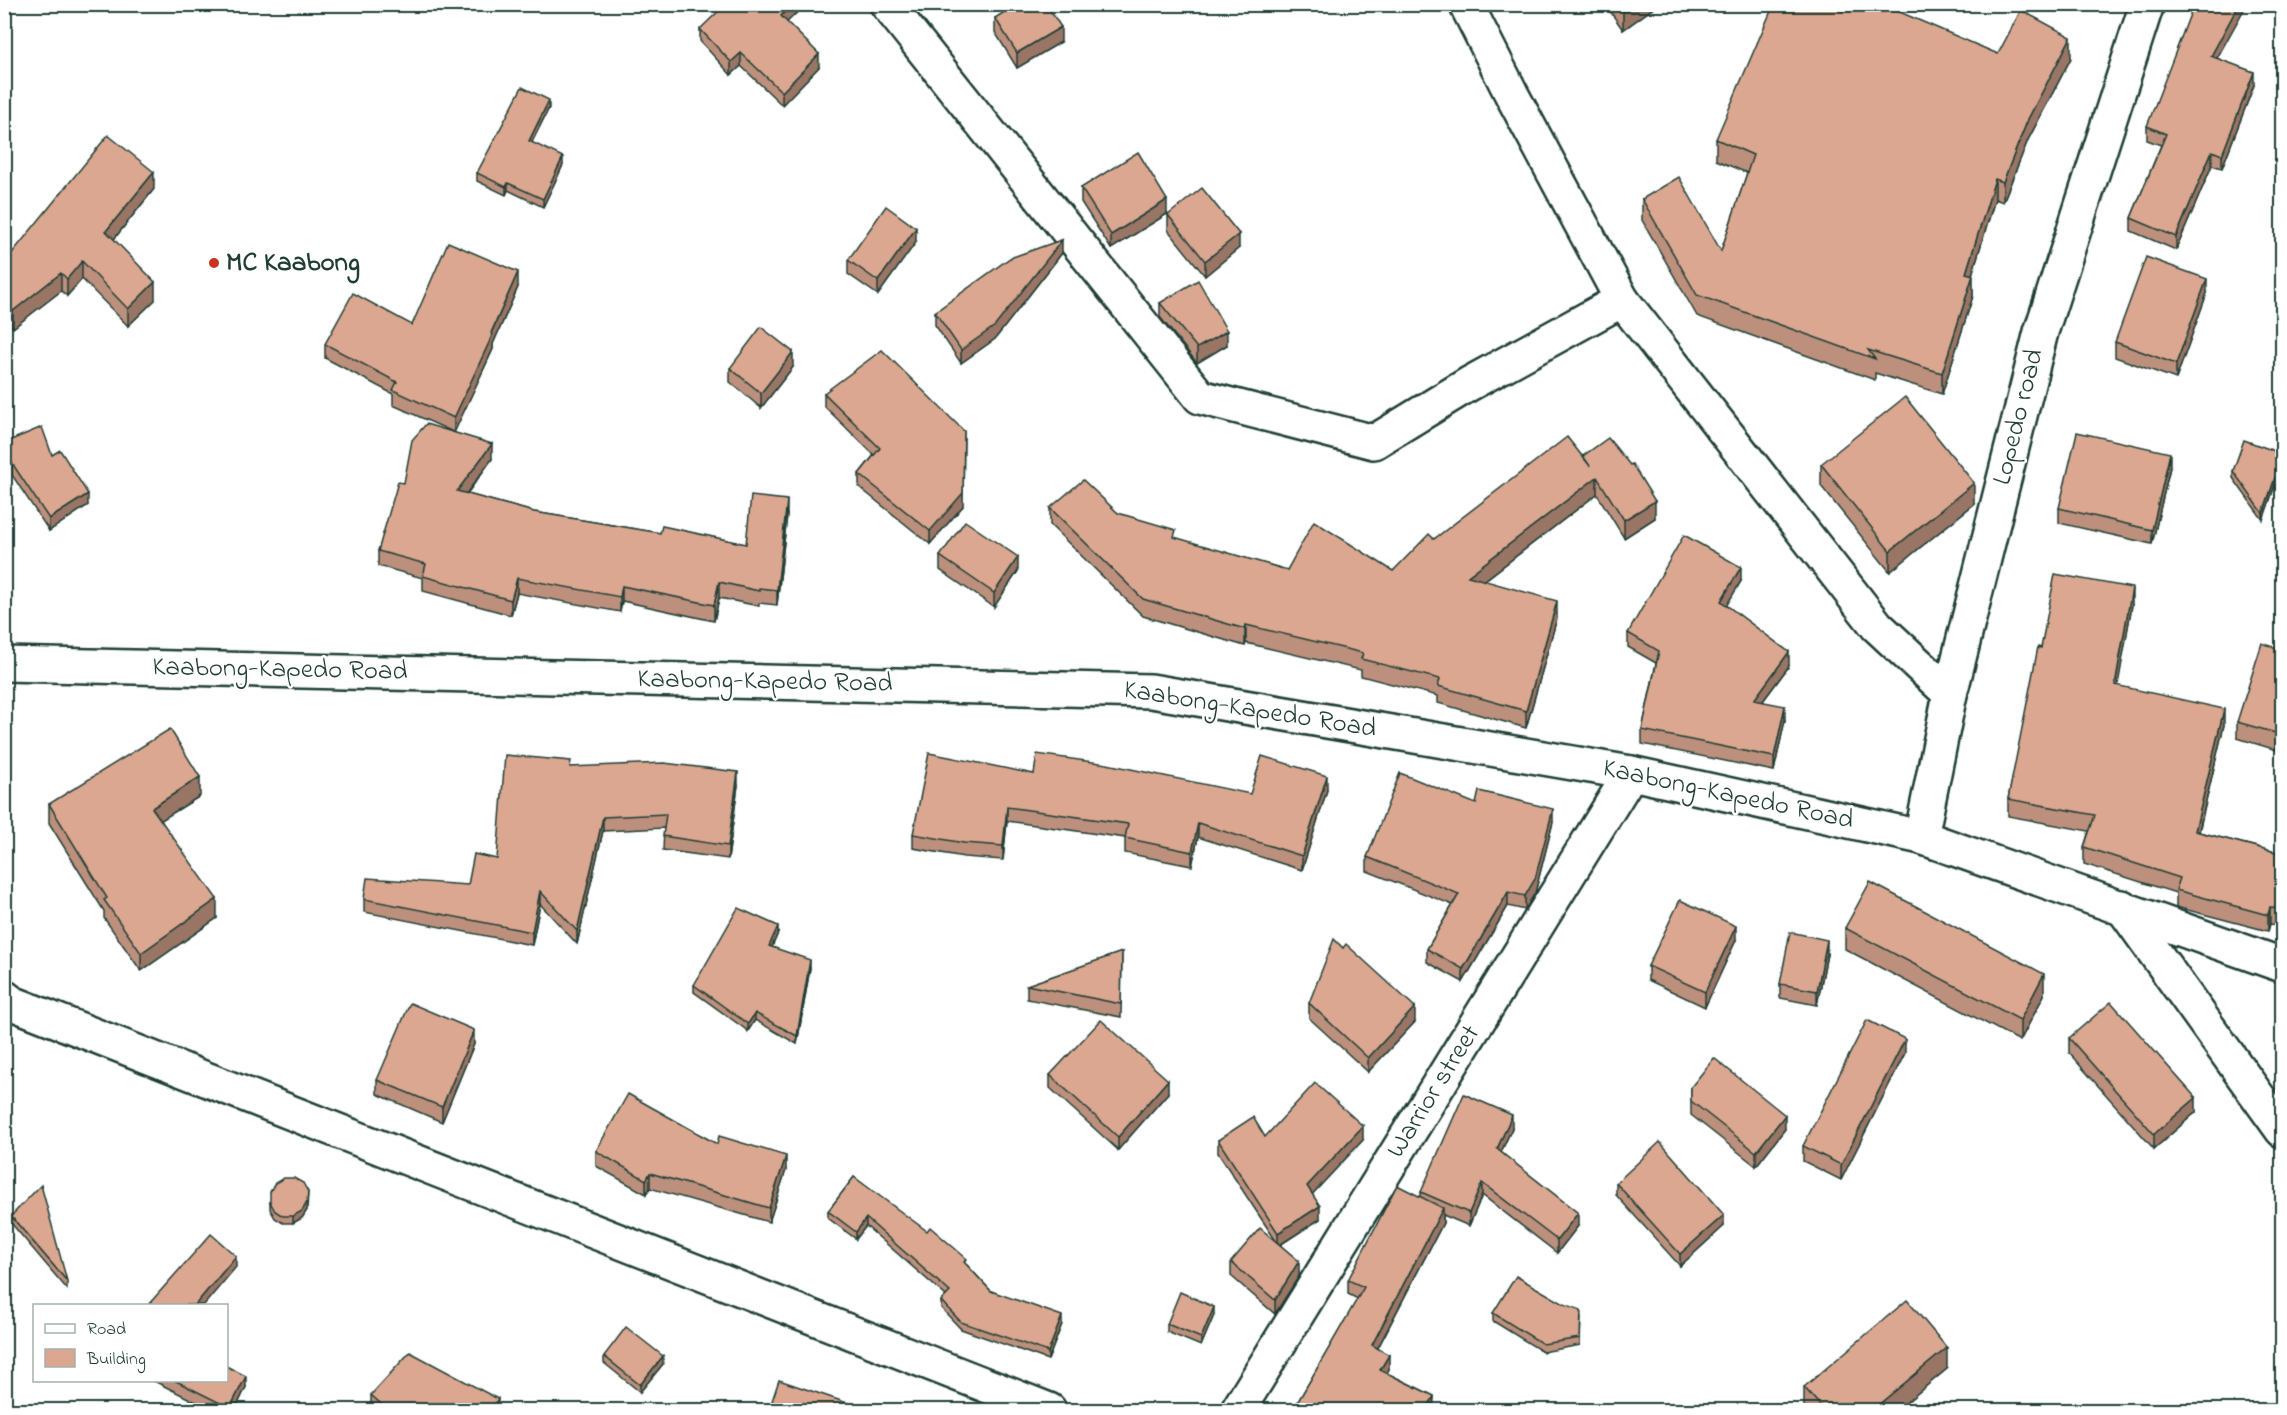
<svg xmlns="http://www.w3.org/2000/svg" width="2287" height="1415" viewBox="0 0 2287 1415" font-family="'Indie Flower',sans-serif">
<rect width="100%" height="100%" fill="#fff"/>
<filter id="ink" filterUnits="userSpaceOnUse"><feTurbulence type="fractalNoise" baseFrequency=".0167" numOctaves="2"/><feDisplacementMap in="SourceGraphic" scale="12" xChannelSelector="R" yChannelSelector="G"/><feConvolveMatrix kernelMatrix="1 2 1 2 8 2 1 2 1" color-interpolation-filters="sRGB"/></filter>
<g filter="url(#ink)">
<g fill="none" stroke-linecap="round" stroke-linejoin="round">
<defs>
<g id="minor">
<path d="M887 4 1200 397 1374 442 1469 384 1622 300"/>
<path d="M1466 4 1512 95 1622 300 1877 626 1950 694"/>
<path d="M1921 837 1950 694 2041 332 2147 4"/>
<path d="M2122 907 2282 1130"/>
<path d="M4 997 12 1003 1049 1410"/>
<path d="M1238 1410 1631 773"/>
</g>
<path id="secondary" d="M4 664 1151 691 1631 773 1921 837 2282 965"/>
</defs>
<use href="#minor" stroke="#1f3d34" stroke-width="38"/>
<use href="#secondary" stroke="#1f3d34" stroke-width="38"/>
<use href="#minor" stroke="#fff" stroke-width="33"/>
<use href="#secondary" stroke="#fff" stroke-width="33"/>
</g>
<g fill="#bc907c" stroke="#1f3d34" stroke-width="1.5">
<path d="M1605 4H1659L1623 30Z"/>
<path d="M995 18 1061 42 1017 68 995 32Z"/>
<path d="M787 22 819 67 782 105 741 66 731 75 700 41V29Z"/>
<path d="M1998 54 2071 58 2028 140 2003 202 1995 199 1972 275 1973 296 1942 394 1875 373V380L1697 316 1642 220V199L1721 251 1747 173 1716 160V139Z"/>
<path d="M2217 58 2254 85 2222 168 2212 165 2176 250 2131 231V218L2161 145 2147 140V126Z"/>
<path d="M549 108 532 142 563 165 543 207 508 190 506 195 477 181V173Z"/>
<path d="M1081 188 1167 214 1111 249 1081 202Z"/>
<path d="M154 189 114 239 155 300 128 326 82 279 67 296 61 291 13 328 4 317V263Z"/>
<path d="M1168 215 1239 248 1205 276 1168 230Z"/>
<path d="M916 242 878 295 848 274V260Z"/>
<path d="M1062 253 995 339 961 363 935 325V312Z"/>
<path d="M518 287 493 344V349L454 432 492 459 467 494 534 512 660 533 746 544 787 515 777 605 759 603V606L719 598 714 621 622 601 620 612 517 593 511 615 423 591V578L378 566V551L404 483 451 431 393 405V394L325 358V344L412 325Z"/>
<path d="M2207 293 2176 379 2115 357V342Z"/>
<path d="M1160 303 1227 345 1197 363 1160 317Z"/>
<path d="M793 367 761 408 730 382V368Z"/>
<path d="M824 393 963 506 930 544 859 487V474L874 455 824 406Z"/>
<path d="M4 443 52 455 88 505 49 531 12 475Z"/>
<path d="M2283 454V462L2263 520 2233 478V471Z"/>
<path d="M1583 456 1655 518 1624 538 1597 494 1484 581 1557 618 1526 728 1438 703V696L1361 676V670L1246 643 1245 646 1143 616 1050 525V508L1118 513 1176 538 1287 570 1393 571 1434 539 1583 457Z"/>
<path d="M1821 464 1974 504 1890 572 1821 486Z"/>
<path d="M2170 467 2152 544 2059 523V508Z"/>
<path d="M940 556 1018 571 994 607 940 570Z"/>
<path d="M1741 581 1726 605 1789 666 1763 701 1785 720 1774 771 1642 744V730L1656 663 1628 647V633Z"/>
<path d="M2132 605 2117 686 2224 725 2199 832 2276 852 2283 837V926L2270 924 2268 931 2176 907V893L2084 864V847L2089 831 2008 816V799L2041 648Z"/>
<path d="M2283 650V752L2237 738V722Z"/>
<path d="M571 767 738 785 728 859 663 850 664 828 603 831 577 944 540 904 532 945 364 912V899L468 885 497 859Z"/>
<path d="M1034 774 1250 794 1327 790 1302 870 1198 837 1192 866 1125 853V838L1007 821 1003 860 964 857 913 848V834Z"/>
<path d="M200 796 161 820 217 918 141 971 104 918V911L49 823V804Z"/>
<path d="M1476 804 1553 822 1535 893 1525 910 1508 906 1463 982 1427 962V949L1453 905 1367 871V857Z"/>
<path d="M1845 928 2044 995 2020 1041 1845 949Z"/>
<path d="M778 933 772 947 810 968 797 1044 755 1020 748 1031 694 992V985Z"/>
<path d="M1736 940 1705 1007 1648 980V966Z"/>
<path d="M1122 952 1121 1017 1027 999V985Z"/>
<path d="M1827 954 1817 1005 1780 998V984Z"/>
<path d="M1309 1003 1415 1022 1368 1072 1309 1018Z"/>
<path d="M2069 1038 2196 1112 2154 1149 2069 1053Z"/>
<path d="M474 1044 442 1122 377 1094V1080Z"/>
<path d="M1905 1053 1841 1180 1803 1161V1146Z"/>
<path d="M1050 1075 1168 1093 1118 1150 1050 1088Z"/>
<path d="M1691 1087 1785 1129 1756 1166 1691 1115Z"/>
<path d="M1512 1128 1501 1152 1578 1226 1557 1253 1482 1195 1469 1226 1443 1215V1223L1378 1348 1389 1369 1387 1373 1434 1396 1433 1410H1293L1358 1299 1348 1294V1280L1421 1197V1192Z"/>
<path d="M1265 1137 1363 1140 1312 1194 1320 1219 1280 1245 1299 1276 1275 1314 1231 1276V1262L1276 1241 1218 1153V1140Z"/>
<path d="M596 1151 786 1170 769 1222 650 1188 646 1194 596 1166Z"/>
<path d="M854 1177 967 1265 991 1291 1062 1324 1048 1360 961 1329 941 1308V1301L946 1296 866 1226 856 1239 828 1218V1211Z"/>
<path d="M1616 1183 1724 1226 1680 1266 1616 1195Z"/>
<path d="M270 1202 307 1210 302 1218 293 1223H283L275 1218 270 1209Z"/>
<path d="M11 1216 67 1281V1289L11 1223Z"/>
<path d="M1564 1304 1581 1317 1580 1345 1543 1352 1493 1321V1313Z"/>
<path d="M1214 1315 1201 1346 1167 1332V1324Z"/>
<path d="M604 1356 663 1364 640 1392 604 1363Z"/>
<path d="M1947 1369 1897 1410H1806L1804 1408V1387Z"/>
<path d="M152 1380H226L246 1387 235 1410H212Z"/>
<path d="M371 1395 498 1410H374L371 1408Z"/>
</g>
<g fill="#997565" stroke="#1f3d34" stroke-width="1.5">
<path d="M792 4H806L781 28V16Z"/>
<path d="M1629 4H1659L1623 30V9Z"/>
<path d="M2239 4H2247L2211 69V56Z"/>
<path d="M1061 27V42L1017 68V53Z"/>
<path d="M2071 37V58L2028 140 2003 202V182L2028 119Z"/>
<path d="M741 53V66L731 75V62Z"/>
<path d="M819 54V67L782 105V92Z"/>
<path d="M2254 72V85L2222 168V155Z"/>
<path d="M549 100V108L529 148V141Z"/>
<path d="M2212 151V165L2176 250V237Z"/>
<path d="M563 157V165L543 207V199Z"/>
<path d="M154 172V189L106 249V231Z"/>
<path d="M1995 179V199L1966 294V273Z"/>
<path d="M508 183V190L506 195V187Z"/>
<path d="M1167 200V214L1111 249V235Z"/>
<path d="M916 228V242L878 295V281Z"/>
<path d="M1239 234V248L1205 276V261Z"/>
<path d="M1062 240V253L995 339 961 363V350Z"/>
<path d="M82 261V279L67 296V279Z"/>
<path d="M518 272V287L493 344V349L454 433V418Z"/>
<path d="M61 273V291L13 328V311Z"/>
<path d="M1973 275V296L1942 394V373Z"/>
<path d="M2207 279V293L2176 379V364Z"/>
<path d="M155 282V300L128 326V309Z"/>
<path d="M1227 331V345L1197 363V348Z"/>
<path d="M793 352V367L761 408V393Z"/>
<path d="M964 431 963 506 930 544V531Z"/>
<path d="M492 444V459L457 506V491Z"/>
<path d="M2170 453V467L2152 544V530Z"/>
<path d="M2283 455V462L2263 520V513Z"/>
<path d="M12 463V475L4 484V473Z"/>
<path d="M1597 477V494L1468 593V576Z"/>
<path d="M1974 483V504L1890 572V551Z"/>
<path d="M88 494V505L49 531V519Z"/>
<path d="M787 500V515L777 605V590Z"/>
<path d="M1655 501V518L1624 538V520Z"/>
<path d="M1018 557V571L994 607V593Z"/>
<path d="M1741 567V581L1721 615V601Z"/>
<path d="M517 578V593L511 615V600Z"/>
<path d="M719 582V598L714 621V605Z"/>
<path d="M622 586V601L620 612V597Z"/>
<path d="M2132 588V605L2115 702V685Z"/>
<path d="M1557 601V618L1526 728V711Z"/>
<path d="M1246 625V643L1245 646V629Z"/>
<path d="M1789 652V666L1754 713V700Z"/>
<path d="M1785 706V720L1774 771V757Z"/>
<path d="M2224 709V725L2195 847V831Z"/>
<path d="M738 772V785L728 859V846Z"/>
<path d="M1327 776V790L1302 870V856Z"/>
<path d="M200 777V796L152 826V808Z"/>
<path d="M1007 807V821L1003 860V846Z"/>
<path d="M1553 809V822L1535 893 1525 910V896Z"/>
<path d="M603 817V831L577 944V931Z"/>
<path d="M1198 823V837L1192 866V852Z"/>
<path d="M540 891V904L532 945V932Z"/>
<path d="M1508 892V906L1463 982V969Z"/>
<path d="M217 899V918L141 971V953Z"/>
<path d="M2270 907V924L2268 931V915Z"/>
<path d="M778 926V933L769 953V946Z"/>
<path d="M1736 926V940L1705 1007V992Z"/>
<path d="M1827 940V954L1817 1005V991Z"/>
<path d="M810 960V968L797 1044V1036Z"/>
<path d="M2044 974V995L2020 1041V1020Z"/>
<path d="M1415 1007V1022L1368 1072V1058Z"/>
<path d="M755 1013V1020L748 1031V1024Z"/>
<path d="M474 1030V1044L442 1122V1107Z"/>
<path d="M1905 1039V1053L1841 1180V1165Z"/>
<path d="M1168 1080V1093L1118 1150V1137Z"/>
<path d="M2196 1098V1112L2154 1149V1134Z"/>
<path d="M1512 1115V1128L1497 1161V1149Z"/>
<path d="M1785 1115V1129L1756 1166V1152Z"/>
<path d="M1363 1126V1140L1307 1200V1186Z"/>
<path d="M786 1156V1170L769 1222V1208Z"/>
<path d="M650 1173V1188L646 1194V1180Z"/>
<path d="M1482 1183V1195L1469 1226V1213Z"/>
<path d="M308 1192 307 1210 302 1218 293 1223V1216Z"/>
<path d="M1320 1206V1219L1278 1246V1233Z"/>
<path d="M1443 1208V1223L1372 1359V1345Z"/>
<path d="M1578 1213V1226L1557 1253V1240Z"/>
<path d="M1724 1215V1226L1680 1266V1254Z"/>
<path d="M866 1218V1226L856 1239V1232Z"/>
<path d="M236 1256V1267L204 1305H195Z"/>
<path d="M1299 1261V1276L1275 1314V1300Z"/>
<path d="M1214 1307V1315L1201 1346V1338Z"/>
<path d="M1062 1316V1324L1048 1360V1352Z"/>
<path d="M1947 1348V1369L1897 1410H1872Z"/>
<path d="M1389 1355V1369L1380 1385V1370Z"/>
<path d="M663 1356V1364L640 1392V1385Z"/>
<path d="M246 1376V1387L235 1410H230V1408Z"/>
<path d="M1434 1396 1433 1410H1426Z"/>
<path d="M498 1399V1410H491Z"/>
</g>
<g fill="#dba790" stroke="#1f3d34" stroke-width="1.5">
<path d="M726 4H792L781 16 819 54 782 92 741 53 731 62 700 29Z"/>
<path d="M1017 4H1046L1061 27 1017 53 995 18Z"/>
<path d="M1620 4H1629L1623 9Z"/>
<path d="M1774 4H1881L1998 54 2021 10 2071 37 2028 119 2003 182 1995 179 1966 273 1973 275 1942 373 1868 350 1875 359 1697 295 1642 199 1679 177 1721 251 1753 155 1716 139Z"/>
<path d="M2194 4H2239L2211 56 2254 72 2222 155 2212 151 2176 237 2131 218 2166 134 2147 126Z"/>
<path d="M522 87 549 100 529 141 563 157 543 199 508 183 506 187 477 173Z"/>
<path d="M108 135 154 172 106 231 155 282 128 309 82 261 67 279 61 273 13 311 4 300V263Z"/>
<path d="M1138 152 1167 200 1111 235 1081 188Z"/>
<path d="M1202 188 1239 234 1205 261 1168 215Z"/>
<path d="M886 206 916 228 878 281 848 260Z"/>
<path d="M1061 240H1062L995 326 961 350 935 312 1010 258Z"/>
<path d="M448 242 518 272 491 333 493 334 454 418 393 390 397 382 325 344 353 293 412 325Z"/>
<path d="M2146 257 2207 279 2176 364 2115 342Z"/>
<path d="M1198 280 1227 331 1197 348 1160 303Z"/>
<path d="M761 327 793 352 761 393 730 368Z"/>
<path d="M882 350 964 431 963 493 930 531 859 474 880 448 824 393Z"/>
<path d="M1905 397 1974 483 1890 551 1821 464Z"/>
<path d="M426 424 492 444 457 491 534 512 660 533 662 526 746 544 751 496 787 500 777 590 759 588V591L719 582 714 605 622 586 620 597 517 578 511 600 423 576 426 564 378 551 398 482 404 483 412 440Z"/>
<path d="M42 427 52 455 60 450 88 494 49 519 12 463 4 473V443Z"/>
<path d="M2077 432 2170 453 2152 530 2059 508Z"/>
<path d="M1567 437 1590 466 1583 456 1608 438 1630 465 1632 464 1655 501 1624 520 1597 477 1468 576 1557 601 1526 711 1438 686 1440 679 1361 659 1363 653 1246 625 1245 629 1143 599 1050 508 1083 480 1118 513 1176 530 1174 537 1287 570 1314 521 1393 571 1429 534 1434 539Z"/>
<path d="M2244 440 2283 454 2263 513 2233 471Z"/>
<path d="M965 521 1018 557 994 593 940 556Z"/>
<path d="M1684 535 1741 567 1721 601 1789 652 1754 700 1785 706 1774 757 1642 730 1659 651 1628 633Z"/>
<path d="M2055 574 2132 588 2115 685 2224 709 2195 831 2276 852 2283 837V910L2270 907 2268 915 2176 890 2180 878 2084 847 2095 815 2008 799 2038 647 2041 648Z"/>
<path d="M2262 643 2283 650V735L2237 722Z"/>
<path d="M170 729 200 777 152 808 217 899 141 953 104 900 107 898 49 804Z"/>
<path d="M929 753 1034 774 1037 754 1107 764 1250 794 1262 756 1327 776 1302 856 1198 823 1192 852 1125 838 1128 824 1007 807 1003 846 964 843 913 834Z"/>
<path d="M505 755 571 761 570 767 664 763 738 772 728 846 663 836 666 814 603 817 577 931 540 891 532 932 364 899 367 878 468 885 474 854 497 859Z"/>
<path d="M1400 773 1476 804 1479 791 1553 809 1535 879 1525 896 1508 892 1463 969 1427 949 1459 894 1367 857Z"/>
<path d="M1870 882 2044 974 2020 1020 1845 928Z"/>
<path d="M1680 900 1736 926 1705 992 1648 966Z"/>
<path d="M738 908 778 926 769 946 810 960 797 1036 755 1013 748 1024 694 985Z"/>
<path d="M1790 932 1827 940 1817 991 1780 984Z"/>
<path d="M1334 939 1343 948 1346 944 1415 1007 1368 1058 1309 1003Z"/>
<path d="M1122 952 1121 1004 1027 985Z"/>
<path d="M2111 1002 2196 1098 2154 1134 2069 1038Z"/>
<path d="M410 1003 474 1030 442 1107 377 1080Z"/>
<path d="M1101 1020 1168 1080 1118 1137 1050 1075Z"/>
<path d="M1867 1020 1905 1039 1841 1165 1803 1146Z"/>
<path d="M1714 1058 1785 1115 1756 1152 1691 1101V1087Z"/>
<path d="M1315 1083 1363 1126 1307 1186 1320 1206 1278 1233 1218 1140 1253 1117 1265 1137Z"/>
<path d="M628 1094 717 1144 719 1136 786 1156 769 1208 650 1173 646 1180 596 1151Z"/>
<path d="M1464 1094 1512 1115 1497 1149 1578 1213 1557 1240 1482 1183 1469 1213 1421 1192Z"/>
<path d="M1660 1142 1724 1215 1680 1254 1616 1183Z"/>
<path d="M854 1177 927 1231 930 1227 967 1259 964 1262 991 1291 1062 1316 1048 1352 961 1322 941 1301 950 1292 866 1218 856 1232 828 1211Z"/>
<path d="M284 1178H294L303 1183 308 1192 307 1202 302 1211 293 1216H283L275 1211 270 1202V1192L275 1183Z"/>
<path d="M41 1185 67 1281 11 1216Z"/>
<path d="M1397 1185 1443 1208 1372 1345 1389 1355 1380 1370 1434 1396 1426 1410H1293L1364 1287 1348 1280Z"/>
<path d="M1260 1228 1299 1261 1275 1300 1231 1262Z"/>
<path d="M211 1234 236 1256 195 1305H148Z"/>
<path d="M1516 1276 1564 1304 1581 1310 1580 1338 1543 1344 1493 1313Z"/>
<path d="M1180 1292 1214 1307 1201 1338 1167 1324Z"/>
<path d="M1907 1300 1947 1348 1872 1410H1824L1804 1387Z"/>
<path d="M626 1327 663 1356 640 1385 604 1356Z"/>
<path d="M410 1352 498 1399 491 1410H388L371 1395Z"/>
<path d="M226 1366 246 1376 230 1408 174 1380H226Z"/>
<path d="M779 1380 868 1410H769Z"/>
</g>
</g>
<circle fill="#c8321e" stroke="#fff" stroke-width="2" cx="214" cy="263" r="6"/>
<g text-anchor="middle" dominant-baseline="central" stroke-width="5" stroke-linejoin="round" paint-order="stroke">
<g font-size="27" font-weight="bold" fill="#1f3d34" stroke="#fff" text-anchor="start">
<text x="226" y="263">MC Kaabong</text>
</g>
<g font-size="27" fill="#1f3d34" stroke="#fff">
<text transform="translate(2019 417) rotate(-76)">Lopedo road</text>
<text transform="translate(280 670) rotate(1)">Kaabong-Kapedo Road</text>
<text transform="translate(765 682) rotate(1)">Kaabong-Kapedo Road</text>
<text transform="translate(1250 710) rotate(9)">Kaabong-Kapedo Road</text>
<text transform="translate(1728 795) rotate(12)">Kaabong-Kapedo Road</text>
<text transform="translate(1434 1092) rotate(-58)">Warrior street</text>
</g>
</g>
<rect width="2287" height="1415" fill="none" stroke="#fff" stroke-width="24"/>
<rect x="12" y="12" width="2263" height="1391" fill="none" stroke="#1f3d34" stroke-width="2" filter="url(#ink)"/>
<rect x="33" y="1304" width="195" height="78" fill="#ffffff" stroke="#a5b1ae" stroke-width="1.5"/>
<rect x="45" y="1324" width="30" height="9" fill="#ffffff" stroke="#a5b1ae" stroke-width="1.5"/>
<text x="87" y="1334" font-size="18" fill="#1f3d34">Road</text>
<rect x="45" y="1349" width="30" height="18" fill="#dba790" stroke="#a5b1ae" stroke-width="1.5"/>
<text x="87" y="1364" font-size="18" fill="#1f3d34">Building</text>
</svg>
